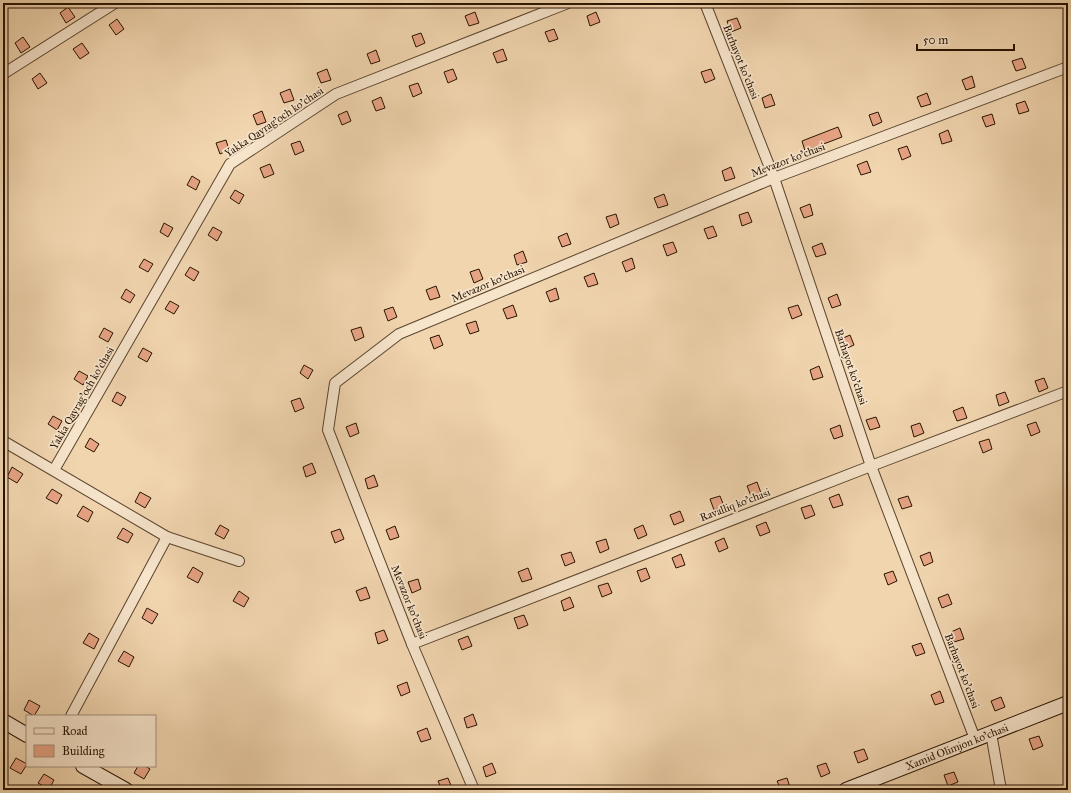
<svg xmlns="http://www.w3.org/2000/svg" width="1071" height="793" viewBox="0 0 1071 793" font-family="'IM FELL Great Primer',serif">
<rect width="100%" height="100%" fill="#f1d5af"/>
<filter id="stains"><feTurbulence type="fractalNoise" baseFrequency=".005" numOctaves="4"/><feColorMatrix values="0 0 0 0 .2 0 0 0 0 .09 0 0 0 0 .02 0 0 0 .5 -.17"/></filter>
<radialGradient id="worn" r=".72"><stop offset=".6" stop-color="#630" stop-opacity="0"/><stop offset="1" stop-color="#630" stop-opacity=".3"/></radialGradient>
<g fill="#e7a485" stroke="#281300">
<path d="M68 7 75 17 66 23 60 13Z"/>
<path d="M475 12 479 23 469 26 465 16Z"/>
<path d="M596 12 600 22 590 26 587 16Z"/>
<path d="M737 18 741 28 731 32 727 21Z"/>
<path d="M117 19 124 29 116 35 109 25Z"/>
<path d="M554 29 558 39 549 42 545 32Z"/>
<path d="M421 33 425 43 416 47 412 36Z"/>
<path d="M23 37 30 47 21 53 15 43Z"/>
<path d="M82 43 89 53 80 59 73 49Z"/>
<path d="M503 49 507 60 497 63 493 53Z"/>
<path d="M376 50 380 61 371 64 367 54Z"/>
<path d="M1022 58 1026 68 1016 71 1012 61Z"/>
<path d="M327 69 331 80 321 83 317 73Z"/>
<path d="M453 69 457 79 448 83 444 72Z"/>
<path d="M711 69 715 79 705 83 701 72Z"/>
<path d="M40 73 47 83 38 89 32 79Z"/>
<path d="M972 76 975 87 966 90 962 80Z"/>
<path d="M418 83 422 93 413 97 409 86Z"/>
<path d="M290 89 294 100 284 103 280 93Z"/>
<path d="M927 93 931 104 921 107 917 97Z"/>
<path d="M771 94 775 105 765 108 762 98Z"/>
<path d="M381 97 385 108 376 111 372 101Z"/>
<path d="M1025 101 1029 111 1019 114 1016 104Z"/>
<path d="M262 111 266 122 257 125 253 115Z"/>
<path d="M347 111 351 121 342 125 338 115Z"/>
<path d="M878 112 882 122 873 126 869 115Z"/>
<path d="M992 114 995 124 986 127 982 117Z"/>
<path d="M838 127 842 137 805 151 802 141Z"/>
<path d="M948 130 952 141 942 144 939 134Z"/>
<path d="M226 140 229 150 220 154 216 143Z"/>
<path d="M300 141 304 151 295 155 291 144Z"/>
<path d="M907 146 911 156 902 160 898 149Z"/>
<path d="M867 161 871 172 861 175 857 165Z"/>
<path d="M270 164 274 174 264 178 260 168Z"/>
<path d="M731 167 735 178 725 181 722 171Z"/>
<path d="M192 176 200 181 196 190 187 185Z"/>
<path d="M235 190 244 195 239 204 230 198Z"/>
<path d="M664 194 668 205 658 208 654 198Z"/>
<path d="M810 204 813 215 804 218 800 208Z"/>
<path d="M748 212 752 222 742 226 739 215Z"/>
<path d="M616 214 619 224 610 228 606 217Z"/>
<path d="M164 223 173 228 168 237 160 232Z"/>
<path d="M713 226 717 236 708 239 704 229Z"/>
<path d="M213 227 222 232 217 241 208 235Z"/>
<path d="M567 233 571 244 562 247 558 237Z"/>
<path d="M673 242 677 252 667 256 663 245Z"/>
<path d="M822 243 826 254 816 257 812 247Z"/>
<path d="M523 251 527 262 517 265 514 255Z"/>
<path d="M632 258 635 268 626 272 622 262Z"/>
<path d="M144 259 153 264 148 272 139 267Z"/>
<path d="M190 267 199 272 194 281 185 275Z"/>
<path d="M479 269 483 279 474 283 470 272Z"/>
<path d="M594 273 598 284 588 287 584 277Z"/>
<path d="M436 286 440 297 430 300 426 290Z"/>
<path d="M556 288 559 299 550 302 546 292Z"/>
<path d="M126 289 135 295 130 303 121 298Z"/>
<path d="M837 294 841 305 832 308 828 298Z"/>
<path d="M170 301 179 306 174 314 165 309Z"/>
<path d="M513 305 517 316 507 319 503 309Z"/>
<path d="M798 305 802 315 792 319 788 308Z"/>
<path d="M393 307 397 317 388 321 384 310Z"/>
<path d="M476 321 479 331 470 334 466 324Z"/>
<path d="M361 327 364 337 355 341 351 330Z"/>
<path d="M104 328 113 333 108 342 99 337Z"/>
<path d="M439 335 443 345 434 349 430 338Z"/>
<path d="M850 335 854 345 845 349 841 339Z"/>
<path d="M143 348 152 353 147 362 138 357Z"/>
<path d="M304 365 313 370 308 379 300 373Z"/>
<path d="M819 366 823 377 813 380 810 370Z"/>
<path d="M79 371 88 376 83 385 74 379Z"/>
<path d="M1044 378 1048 388 1039 392 1035 381Z"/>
<path d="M117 392 126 397 121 406 112 401Z"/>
<path d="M1005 392 1009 402 999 406 996 395Z"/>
<path d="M300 398 304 408 295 412 291 401Z"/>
<path d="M963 407 967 418 957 421 953 411Z"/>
<path d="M53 416 62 421 57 430 48 424Z"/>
<path d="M876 417 880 427 870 430 866 420Z"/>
<path d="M1036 422 1040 432 1031 436 1027 425Z"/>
<path d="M356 423 359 433 350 437 346 427Z"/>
<path d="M920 423 924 433 914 437 911 426Z"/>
<path d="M840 425 843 436 834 439 830 429Z"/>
<path d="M90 438 99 444 94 452 85 447Z"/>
<path d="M989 439 992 449 983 453 979 442Z"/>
<path d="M312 463 316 473 306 477 303 467Z"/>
<path d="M12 467 23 474 17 483 7 477Z"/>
<path d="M374 475 378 486 368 489 365 479Z"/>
<path d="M757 482 761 493 751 496 747 486Z"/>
<path d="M52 489 62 495 57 504 46 498Z"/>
<path d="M140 492 151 498 145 508 135 502Z"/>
<path d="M839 494 843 505 833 508 829 498Z"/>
<path d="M720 496 724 506 714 510 710 499Z"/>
<path d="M908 496 912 506 902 509 898 499Z"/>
<path d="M811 505 815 515 805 519 801 508Z"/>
<path d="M83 506 93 512 88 522 77 516Z"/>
<path d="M680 511 684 521 674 525 670 515Z"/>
<path d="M766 522 770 532 760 536 756 526Z"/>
<path d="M220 525 229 530 224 539 215 534Z"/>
<path d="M643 525 647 535 638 539 634 529Z"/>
<path d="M395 526 399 537 390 540 386 530Z"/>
<path d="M123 528 133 534 128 543 117 538Z"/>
<path d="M340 529 344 539 335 543 331 532Z"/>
<path d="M724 538 728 548 719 552 715 542Z"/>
<path d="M606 539 609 549 600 553 596 542Z"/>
<path d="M571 552 575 562 565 566 561 555Z"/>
<path d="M930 552 933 562 924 566 920 556Z"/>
<path d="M681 554 685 565 676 568 672 558Z"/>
<path d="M193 567 203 573 198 583 187 577Z"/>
<path d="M528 568 532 579 522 582 518 572Z"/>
<path d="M646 568 650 578 641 582 637 571Z"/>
<path d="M893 571 897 581 888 585 884 574Z"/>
<path d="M418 579 421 589 412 593 408 582Z"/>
<path d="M608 583 612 593 602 597 598 586Z"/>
<path d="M366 587 370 598 360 601 356 591Z"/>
<path d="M239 591 249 598 244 607 233 601Z"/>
<path d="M948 594 952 604 942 608 938 598Z"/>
<path d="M570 597 574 607 564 611 561 601Z"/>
<path d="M147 608 158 614 152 624 142 618Z"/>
<path d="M524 615 528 625 518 629 514 618Z"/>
<path d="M960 628 964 639 954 642 951 632Z"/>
<path d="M384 630 388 640 378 644 375 633Z"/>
<path d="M89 633 99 639 94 649 83 643Z"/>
<path d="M468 636 472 646 462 650 458 640Z"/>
<path d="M921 643 925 653 916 656 912 646Z"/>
<path d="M124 651 134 657 129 667 118 661Z"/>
<path d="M407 682 410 692 401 696 397 686Z"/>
<path d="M940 691 944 702 935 705 931 695Z"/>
<path d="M1001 697 1005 707 995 711 991 701Z"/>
<path d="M29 700 40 706 34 716 24 710Z"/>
<path d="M473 714 477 725 467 728 464 718Z"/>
<path d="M427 728 431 739 421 742 417 732Z"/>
<path d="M1039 736 1043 746 1033 750 1029 739Z"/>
<path d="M864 749 868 759 858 763 854 752Z"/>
<path d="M16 758 27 764 21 774 10 768Z"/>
<path d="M492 763 496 773 486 777 483 767Z"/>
<path d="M826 763 830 773 821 777 817 766Z"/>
<path d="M138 766H145L150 769 144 779 134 773Z"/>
<path d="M954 772 958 782 948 786 944 775Z"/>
<path d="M44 774 54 780 49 789 38 783Z"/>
<path d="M448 778 452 788 442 790 438 781Z"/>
<path d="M787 778 791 790H781L777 781Z"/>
</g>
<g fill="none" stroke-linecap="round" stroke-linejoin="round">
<defs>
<g id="street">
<path d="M705 3 774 178 871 466 975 739"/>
<path d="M3 74 115 3"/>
<path d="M3 441 167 537 239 561"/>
<path d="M54 470 230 164 336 94 568 3"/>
<path d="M412 644 871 466 1068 391"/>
<path d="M71 716 167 537"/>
<path d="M991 733 1001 790"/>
<path d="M474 790 412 644 328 430 335 383 399 334 774 178 1068 67"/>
</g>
<g id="secondary">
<path d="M3 721 27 735"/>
<path d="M83 766 126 790"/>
<path id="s1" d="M846 790 1068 703"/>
</g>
</defs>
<use href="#street" stroke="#5a442c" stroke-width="12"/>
<use href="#secondary" stroke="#281300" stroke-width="16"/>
<use href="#street" stroke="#f6e4cb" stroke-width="10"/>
<use href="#secondary" stroke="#f6e4cb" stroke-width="14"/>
</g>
<g text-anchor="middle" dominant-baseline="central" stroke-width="3.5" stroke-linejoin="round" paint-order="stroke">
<g font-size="11" fill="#281300" stroke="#f6e4cb">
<text transform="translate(741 62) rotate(68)">Barhayot ko'chasi</text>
<text transform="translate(274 122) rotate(-34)">Yakka Qayrag'och ko'chasi</text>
<text transform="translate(788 160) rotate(-21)">Mevazor ko'chasi</text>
<text transform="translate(488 284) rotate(-23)">Mevazor ko'chasi</text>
<text transform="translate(851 367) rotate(71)">Barhayot ko'chasi</text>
<text transform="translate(82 398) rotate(-60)">Yakka Qayrag'och ko'chasi</text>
<text transform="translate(735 505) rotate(-21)">Ravalliq ko'chasi</text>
<text transform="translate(409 602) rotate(68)">Mevazor ko'chasi</text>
<text transform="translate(962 671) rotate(69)">Barhayot ko'chasi</text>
<text stroke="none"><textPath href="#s1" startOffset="119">Xamid Olimjon ko'chasi</textPath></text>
</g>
</g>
<rect width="1071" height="793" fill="none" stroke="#f1d5af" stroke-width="16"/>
<rect x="4" y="4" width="1063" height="785" fill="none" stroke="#281300" stroke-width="2"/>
<rect x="8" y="8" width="1055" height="777" fill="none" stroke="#281300"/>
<rect x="26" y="715" width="130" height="52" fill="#f6e4cb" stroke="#a4907a"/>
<rect x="34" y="728" width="20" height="6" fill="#f6e4cb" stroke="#a4907a"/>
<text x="62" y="735" font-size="12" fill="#281300">Road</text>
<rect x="34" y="745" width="20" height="12" fill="#e7a485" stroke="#a4907a"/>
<text x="62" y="755" font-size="12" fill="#281300">Building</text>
<path d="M917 44v6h97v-6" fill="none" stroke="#281300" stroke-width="2"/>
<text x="923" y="44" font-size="12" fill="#281300" stroke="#f6e4cb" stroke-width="3" paint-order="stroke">50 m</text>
<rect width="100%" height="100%" filter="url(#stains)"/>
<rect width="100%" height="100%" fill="url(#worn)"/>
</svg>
